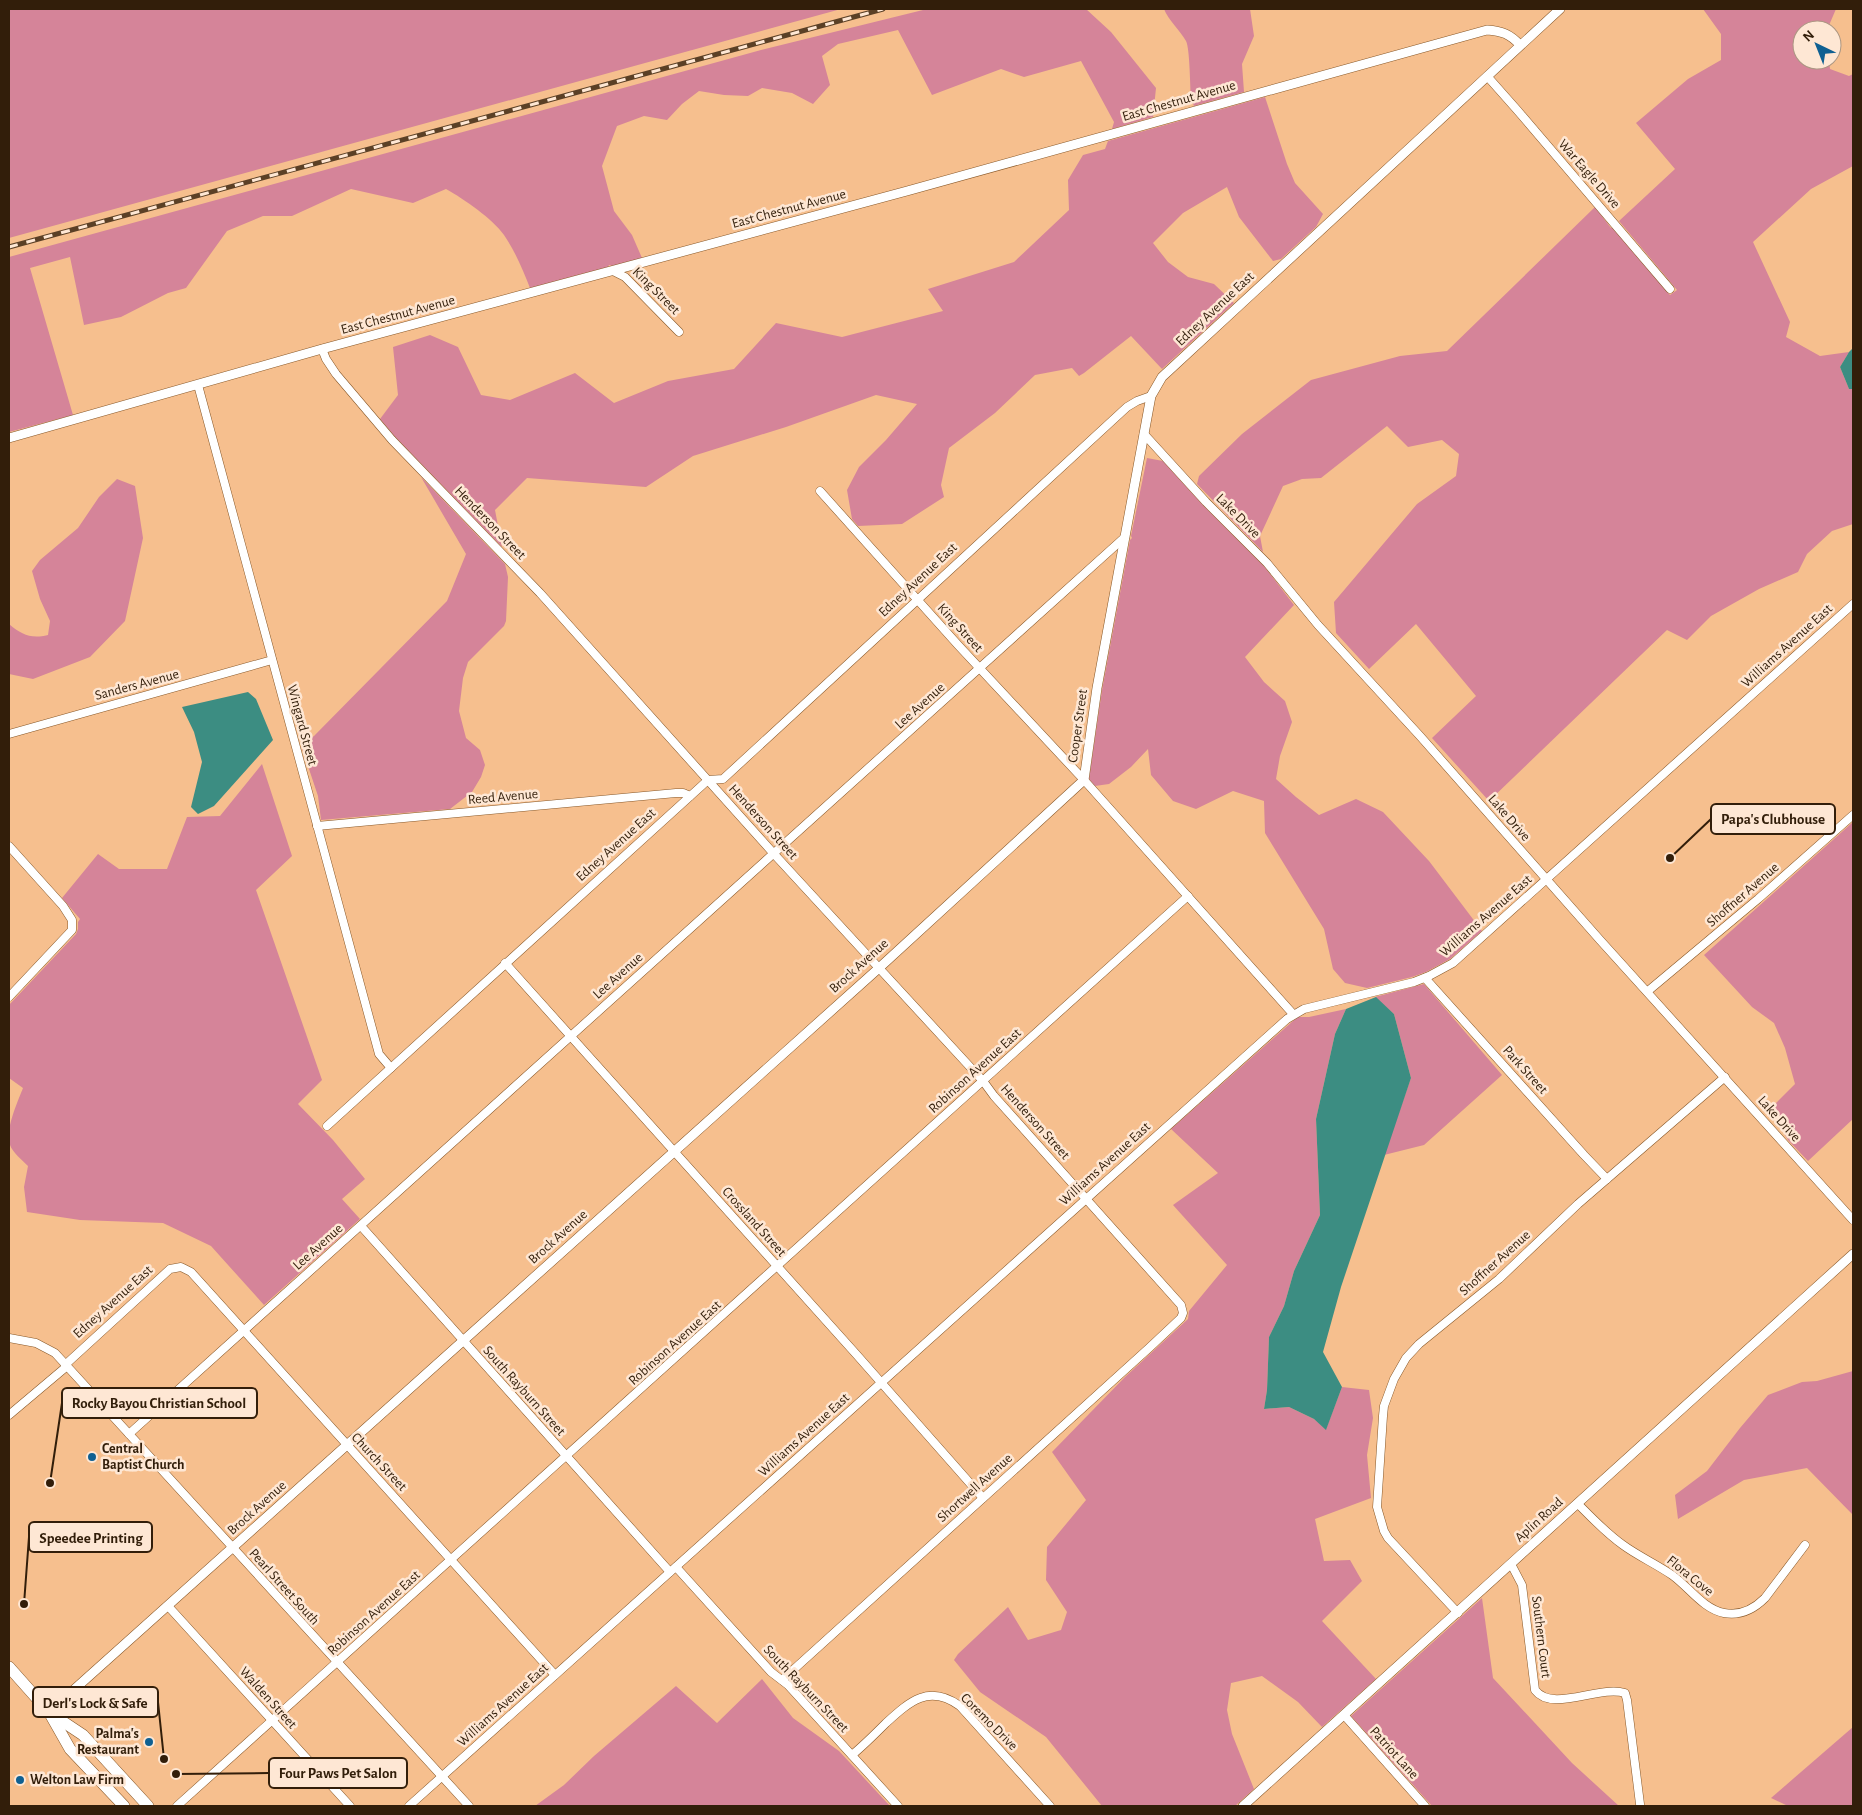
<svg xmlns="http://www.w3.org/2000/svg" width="1862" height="1815" viewBox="0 0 1862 1815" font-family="'Alegreya Sans',sans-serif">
<rect width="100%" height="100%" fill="#f6bf8e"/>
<g fill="#d58499">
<path d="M9 9H841L9 238Z"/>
<path d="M927 9H1086L1111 32 1156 88 1153 117 1112 129 1114 122 1081 61 1024 77 1001 69 932 95 898 30 838 44 822 56 830 85 813 104 792 93 762 88 748 96 724 95 699 91 682 104 667 120 644 116 617 126 602 166 614 211 632 235 642 258 612 266 609 265 608 267 530 288C523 270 515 251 504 235 493 219 464 199 446 189L413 203 351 189 292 216H263L227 231 186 288 168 293 121 317 84 325 70 257 30 268 73 415 9 432V257L761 50Z"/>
<path d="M1164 9H1250L1254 36 1242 64 1244 92 1194 106 1191 99C1190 87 1190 49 1186 41 1180 30 1168 20 1164 9Z"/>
<path d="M1703 9H1836L1827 30H1802V60H1829L1830 69 1849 76 1853 74V166L1811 189 1753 242 1790 322 1786 337 1820 356 1849 352 1840 367 1849 389H1853V524L1832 531 1807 554 1798 572 1759 589 1711 616 1687 640 1667 630 1489 801 1432 738 1476 696 1416 624 1369 669 1336 633 1334 602 1417 504 1456 476 1459 454 1442 440 1408 447 1387 426 1321 478 1302 479 1283 486 1260 536 1263 552 1197 484 1199 476 1242 434 1311 380 1400 356 1447 351 1595 207 1611 228 1613 227 1670 295 1677 290 1619 221 1675 169 1636 123 1688 79 1721 60V34Z"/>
<path d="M1265 97 1287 164 1295 183 1323 214 1316 227 1281 259 1273 261 1239 217 1227 187 1183 213 1153 243 1168 262 1188 277 1214 284 1234 303 1162 369 1131 336 1084 373 1079 376 1072 368 1035 375 995 413 949 448 941 485 944 497 902 524 858 526 852 519 847 490 859 467 886 440 917 404 876 395 786 427 693 456 646 487 527 478 495 510 502 547 395 437 380 419 398 395 393 347 430 335 458 347 481 395 510 400 575 373 614 403 668 381 734 369 776 323 842 337 943 311 928 289 1014 262 1069 210 1068 180 1083 155 1105 149 1108 141Z"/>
<path d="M1147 458 1163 461 1203 505 1264 566 1294 605 1245 657 1264 682 1285 701 1292 722 1280 756 1276 779 1296 797 1319 815 1356 799 1383 812 1429 861 1482 931 1450 959 1426 972 1412 977 1367 988 1345 983 1333 969 1324 929 1265 833 1264 801 1233 791 1196 809 1173 801 1151 775 1148 749 1131 767 1109 784 1095 786 1089 779 1102 690 1130 540 1132 538 1131 536Z"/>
<path d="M421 477 505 564 508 577 506 621 504 626 468 662 463 678 459 711 466 738 480 750 485 765 481 777 472 792 450 809 321 820 318 796 301 745 314 736 447 601 466 554Z"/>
<path d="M117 479 135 486 143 538 125 621 90 657 33 679 9 674V624C22 635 31 639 48 635L50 621 40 599 32 571 40 560 78 528 99 497Z"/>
<path d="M262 764 292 856 256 890 322 1080 298 1104 333 1140 365 1179 342 1199 360 1219 264 1305 211 1246 163 1223 80 1220 27 1212 24 1187 28 1166C22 1160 13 1153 10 1145 4 1132 18 1101 23 1088L9 1078V1005L76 934 78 929V922L80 919 62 898 98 854 119 869H167L187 817 220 816Z"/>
<path d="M1853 822V1119L1808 1161 1788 1140 1770 1109 1795 1084 1785 1048 1774 1023 1752 1007 1704 955Z"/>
<path d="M1424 984 1502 1075 1424 1145 1384 1155 1411 1078 1394 1014 1375 997Z"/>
<path d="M1346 1009 1335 1034 1316 1119 1320 1215 1294 1271 1284 1306 1269 1337 1267 1390 1264 1409 1289 1407 1314 1419 1326 1429 1342 1387 1369 1390 1373 1418 1367 1455 1371 1498 1315 1519 1324 1561 1350 1560 1362 1581 1322 1621 1376 1679 1322 1727 1298 1702 1262 1676 1231 1683 1227 1710 1232 1734 1254 1789 1235 1806H1102L1046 1737 980 1692 954 1660 958 1654 1008 1607 1028 1640 1061 1630 1067 1612 1046 1580 1047 1547 1086 1500 1052 1452 1125 1377 1188 1319 1189 1311 1227 1265 1173 1205 1218 1173 1171 1129 1293 1021 1298 1017H1309Z"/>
<path d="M1853 1371V1515L1807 1468 1744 1480 1678 1519 1675 1495 1707 1471 1740 1428 1768 1395 1802 1382 1817 1381Z"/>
<path d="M1482 1598 1493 1678 1572 1763 1619 1806H1432L1351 1716Z"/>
<path d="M762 1679 793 1718 839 1751 890 1806H535L564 1785 594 1756 676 1686 717 1723Z"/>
<path d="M1853 1727V1806H1788L1771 1798Z"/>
</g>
<g fill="#3c8d82">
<path d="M1853 348V389H1849L1840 367 1849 352Z"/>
<path d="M248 692 256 699 273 740 214 806 198 814 191 807 202 762 194 732 182 707Z"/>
<path d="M1376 997 1394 1014 1411 1078 1341 1287 1323 1352 1342 1387 1326 1430 1314 1419 1289 1407 1264 1409 1267 1390 1269 1337 1284 1306 1294 1271 1320 1215 1316 1119 1335 1034 1346 1009Z"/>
</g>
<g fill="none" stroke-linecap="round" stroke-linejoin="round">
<defs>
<g id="minor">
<path d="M1487 76 1518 111 1670 289"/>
<path d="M613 271 625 277 679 332"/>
<path d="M322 349 326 359 336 374 392 440 540 593 774 854 983 1081 994 1096 1181 1305 1183 1313 1181 1318 1149 1348 782 1680"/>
<path d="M198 385 379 1054 391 1068"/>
<path d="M1144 434 1206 502 1267 563 1318 625 1420 736 1600 940 1853 1220"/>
<path d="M820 491 958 645 1084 780 1293 1014"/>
<path d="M9 734 272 660"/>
<path d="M317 826 676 793H683L690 796"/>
<path d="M9 846 63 906 72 920V930L9 997"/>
<path d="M505 963 856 1354 983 1498"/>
<path d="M1425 978 1584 1155 1607 1179"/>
<path d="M1648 991 1758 899 1853 815"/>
<path d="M327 1126 708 780 723 779 1127 407 1137 401 1151 396"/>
<path d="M361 1226 670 1572"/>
<path d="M9 1338 36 1343 55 1353 469 1806"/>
<path d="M65 1365 170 1269 181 1267 191 1272 555 1675"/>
<path d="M9 1415 66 1367"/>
<path d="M129 1434 1125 537"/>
<path d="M1578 1504C1592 1518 1606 1533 1623 1545 1638 1556 1656 1564 1672 1575 1689 1587 1703 1609 1724 1613 1740 1616 1754 1609 1765 1598L1805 1545"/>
<path d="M1511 1564 1522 1585 1535 1690C1552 1713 1599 1685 1625 1693L1627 1700 1640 1804"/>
<path d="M676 1567 771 1672 788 1685 898 1806"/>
<path d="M168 1606 350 1806"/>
<path d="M1458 1613 1388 1538 1384 1531 1377 1507 1383 1416 1384 1406 1394 1379 1406 1358 1419 1344 1499 1279 1578 1204 1725 1077"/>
<path d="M1344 1715 1425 1806"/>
<path d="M852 1755C864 1745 875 1734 886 1723 910 1701 929 1684 960 1706L1050 1806"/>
<path d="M177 1806 1188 896"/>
<path d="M409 1806 1287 1019 1304 1009 1414 982 1429 976 1453 963 1853 604"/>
</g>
<g id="tertiary">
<path d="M9 438 322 349 907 191 1487 30C1502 31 1510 34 1520 45"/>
<path d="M49 1712 879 968 1084 780 1097 688 1151 396 1162 377 1560 9"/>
<path d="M1243 1806 1853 1254"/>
</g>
<g id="primary">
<path d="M9 1667 49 1712 70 1749 124 1806"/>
<path d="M53 1715 83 1735 148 1806"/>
</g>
</defs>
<use href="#minor" stroke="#885828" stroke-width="9"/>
<use href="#tertiary" stroke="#885828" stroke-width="10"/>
<use href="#primary" stroke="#885828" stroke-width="12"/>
<use href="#minor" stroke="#fff" stroke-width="8"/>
<use href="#tertiary" stroke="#fff" stroke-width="9"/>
<use href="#primary" stroke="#fff" stroke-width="11"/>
<defs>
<path id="rail" d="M9 247 883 9"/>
</defs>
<use href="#rail" stroke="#5b4026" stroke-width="5"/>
<use href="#rail" stroke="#fee7d4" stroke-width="3" stroke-dasharray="9" stroke-linecap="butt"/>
</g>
<g fill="#0f6092" stroke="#fee7d4" stroke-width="2">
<circle cx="92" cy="1457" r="5"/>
<circle cx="149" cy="1742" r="5"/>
<circle cx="20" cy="1780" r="5"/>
</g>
<g text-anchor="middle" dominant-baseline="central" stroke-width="5" stroke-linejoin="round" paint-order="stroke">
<g font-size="14" fill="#321e0a" stroke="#fee7d4">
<text transform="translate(1179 101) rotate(-16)">East Chestnut Avenue</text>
<text transform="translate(1589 174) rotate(49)">War Eagle Drive</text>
<text transform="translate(789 209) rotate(-15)">East Chestnut Avenue</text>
<text transform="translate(656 291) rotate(45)">King Street</text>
<text transform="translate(1215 309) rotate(-43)">Edney Avenue East</text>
<text transform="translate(398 315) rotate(-15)">East Chestnut Avenue</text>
<text transform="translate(1238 516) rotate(45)">Lake Drive</text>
<text transform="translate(490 523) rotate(46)">Henderson Street</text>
<text transform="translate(918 580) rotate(-43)">Edney Avenue East</text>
<text transform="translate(960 628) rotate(48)">King Street</text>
<text transform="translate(1787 646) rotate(-42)">Williams Avenue East</text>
<text transform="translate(137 685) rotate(-15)">Sanders Avenue</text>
<text transform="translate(920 706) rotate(-42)">Lee Avenue</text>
<text transform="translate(302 725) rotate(75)">Wingard Street</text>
<text transform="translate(1078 726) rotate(-82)">Cooper Street</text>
<text transform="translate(503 797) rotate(-5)">Reed Avenue</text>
<text transform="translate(1509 818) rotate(49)">Lake Drive</text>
<text transform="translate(763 822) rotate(48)">Henderson Street</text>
<text transform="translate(616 845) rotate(-42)">Edney Avenue East</text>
<text transform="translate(1743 895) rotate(-41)">Shoffner Avenue</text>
<text transform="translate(1486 916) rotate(-41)">Williams Avenue East</text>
<text transform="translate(859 966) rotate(-42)">Brock Avenue</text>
<text transform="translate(618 976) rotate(-42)">Lee Avenue</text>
<text transform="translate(1525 1070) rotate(48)">Park Street</text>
<text transform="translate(975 1071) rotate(-42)">Robinson Avenue East</text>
<text transform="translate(1779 1119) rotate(48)">Lake Drive</text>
<text transform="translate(1035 1122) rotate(48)">Henderson Street</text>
<text transform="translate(1105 1164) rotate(-42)">Williams Avenue East</text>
<text transform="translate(754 1222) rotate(48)">Crossland Street</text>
<text transform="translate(558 1237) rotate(-42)">Brock Avenue</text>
<text transform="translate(318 1247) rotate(-42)">Lee Avenue</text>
<text transform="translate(1495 1263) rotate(-42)">Shoffner Avenue</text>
<text transform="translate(113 1302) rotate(-42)">Edney Avenue East</text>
<text transform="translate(675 1343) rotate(-42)">Robinson Avenue East</text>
<text transform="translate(524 1391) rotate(48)">South Rayburn Street</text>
<text transform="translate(804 1435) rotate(-42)">Williams Avenue East</text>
<text transform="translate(379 1462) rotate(47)">Church Street</text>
<text transform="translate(975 1488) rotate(-42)">Shortwell Avenue</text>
<text transform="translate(257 1508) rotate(-42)">Brock Avenue</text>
<text transform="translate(1539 1520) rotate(-42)">Aplin Road</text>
<text transform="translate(1690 1576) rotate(39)">Flora Cove</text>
<text transform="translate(284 1587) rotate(48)">Pearl Street South</text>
<text transform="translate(374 1613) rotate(-42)">Robinson Avenue East</text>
<text transform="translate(1541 1637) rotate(83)">Southern Court</text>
<text transform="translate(806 1689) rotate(46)">South Rayburn Street</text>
<text transform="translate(268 1698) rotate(48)">Walden Street</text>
<text transform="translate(503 1705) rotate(-42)">Williams Avenue East</text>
<text transform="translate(989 1722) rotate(45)">Coremo Drive</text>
<text transform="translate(1394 1753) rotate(48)">Patriot Lane</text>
</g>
<g font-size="14" font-weight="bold" fill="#321e0a" stroke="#fee7d4" text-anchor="start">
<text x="102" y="1449">Central<tspan x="102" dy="16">Baptist Church</tspan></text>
<text x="139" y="1734" text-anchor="end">Palma's<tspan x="139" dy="16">Restaurant</tspan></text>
<text x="30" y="1780">Welton Law Firm</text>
</g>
</g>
<path fill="none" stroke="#321e0a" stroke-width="2" d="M1670 858L1711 819M50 1483L62 1403M24 1604L29 1537M164 1759L158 1702M176 1774L269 1773"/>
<g fill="#321e0a" stroke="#fee7d4" stroke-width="2">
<circle cx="1670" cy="858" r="5"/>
<circle cx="50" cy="1483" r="5"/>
<circle cx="24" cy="1604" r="5"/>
<circle cx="164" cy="1759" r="5"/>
<circle cx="176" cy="1774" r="5"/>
</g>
<g fill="#fee7d4" stroke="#321e0a" stroke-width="2">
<rect x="1711" y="804" width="124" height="30" rx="5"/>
<rect x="62" y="1388" width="195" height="30" rx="5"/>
<rect x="29" y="1522" width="123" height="30" rx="5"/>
<rect x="33" y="1687" width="125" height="30" rx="5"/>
<rect x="269" y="1758" width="138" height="30" rx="5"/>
</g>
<g font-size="15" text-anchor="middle" font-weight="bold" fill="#321e0a">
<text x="1773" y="824">Papa's Clubhouse</text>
<text x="159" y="1408">Rocky Bayou Christian School</text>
<text x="91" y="1543">Speedee Printing</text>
<text x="95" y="1708">Derl's Lock &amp; Safe</text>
<text x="338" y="1778">Four Paws Pet Salon</text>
</g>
<rect width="1862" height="1815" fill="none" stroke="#321e0a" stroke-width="20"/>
<g transform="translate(1817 45) rotate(317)"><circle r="24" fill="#fee7d4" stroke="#ac9783"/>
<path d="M0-4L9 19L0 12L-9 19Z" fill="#0f6092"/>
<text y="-8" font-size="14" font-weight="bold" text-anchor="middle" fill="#321e0a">N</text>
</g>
</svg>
